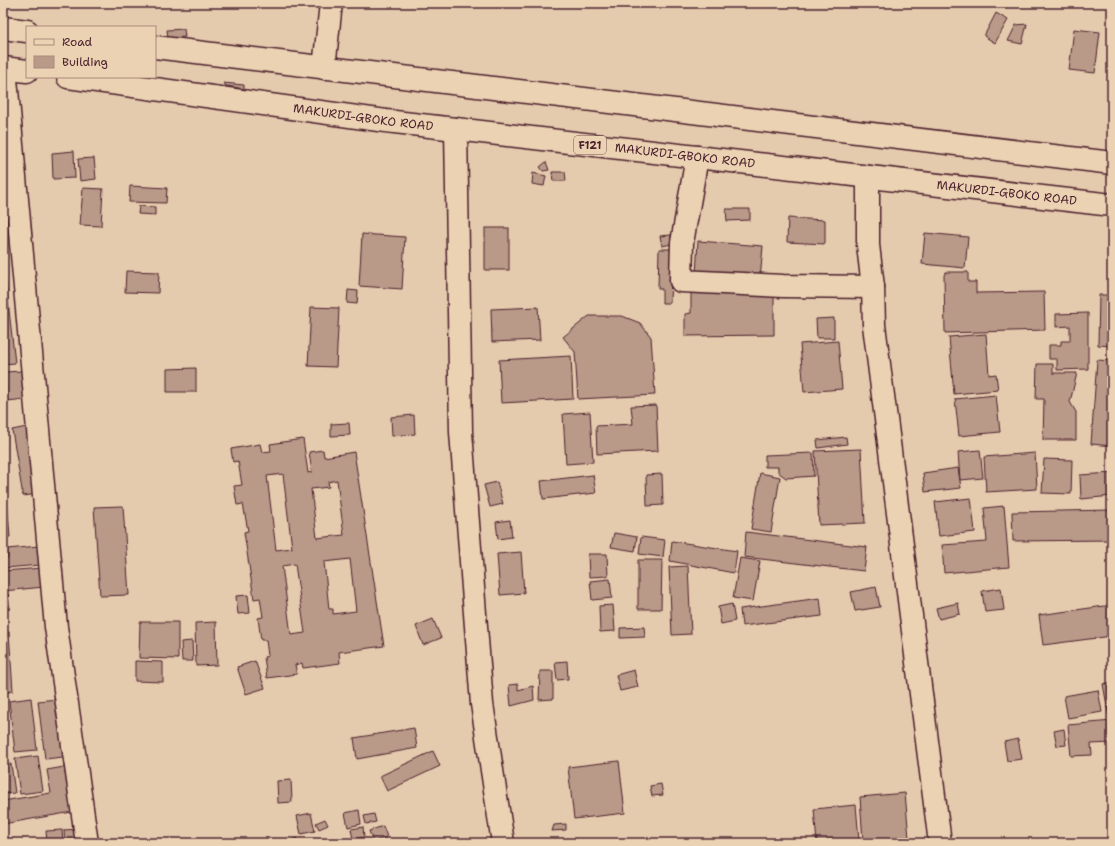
<svg xmlns="http://www.w3.org/2000/svg" width="1115" height="846" viewBox="0 0 1115 846" font-family="'Shantell Sans',sans-serif">
<rect width="100%" height="100%" fill="#e5cbae"/>
<filter id="ink" filterUnits="userSpaceOnUse"><feTurbulence type="fractalNoise" baseFrequency=".025" numOctaves="2"/><feDisplacementMap in="SourceGraphic" scale="8" xChannelSelector="R" yChannelSelector="G"/><feConvolveMatrix kernelMatrix="1 2 1 2 8 2 1 2 1" color-interpolation-filters="sRGB"/></filter>
<g filter="url(#ink)">
<g fill="#b99a89" stroke="#4a1f2b" fill-rule="evenodd">
<path d="M996 13 1008 20 995 43 984 36Z"/>
<path d="M1027 24 1022 44 1008 41 1016 25Z"/>
<path d="M184 29 185 37 168 38 167 30Z"/>
<path d="M1074 29 1100 32 1095 73 1069 70Z"/>
<path d="M223 83 244 85V89L226 86Z"/>
<path d="M74 151 75 178 53 179 52 153Z"/>
<path d="M94 158 96 179 80 181 78 159Z"/>
<path d="M546 162 549 170 543 171 540 167Z"/>
<path d="M552 172H565L566 181H553Z"/>
<path d="M533 173 546 176 544 186 532 184Z"/>
<path d="M130 186 167 188 166 203 129 202Z"/>
<path d="M83 188 103 189 101 226 80 225Z"/>
<path d="M139 206 155 207V215L138 214Z"/>
<path d="M726 209H750V220L727 221Z"/>
<path d="M788 218 825 220V244L787 242Z"/>
<rect x="485" y="228" width="24" height="42"/>
<path d="M925 233 968 237 965 268 922 264Z"/>
<path d="M362 234 405 237 402 289 359 286Z"/>
<path d="M671 235 672 244 662 246 660 236Z"/>
<path d="M698 241 763 246 760 280 696 275Z"/>
<path d="M659 249H672L670 303H662V289H658Z"/>
<path d="M3 257 15 363 3 364Z"/>
<path d="M126 271 159 272 158 293 125 292Z"/>
<path d="M946 272H968V282H976V293L1044 292 1045 330 945 333 944 275Z"/>
<path d="M348 290 358 291 357 304 347 303Z"/>
<path d="M774 290V335L685 336V314L691 313V291Z"/>
<path d="M1099 295H1112V346L1098 345Z"/>
<path d="M311 307 339 308 336 367 308 366Z"/>
<path d="M538 307 540 340 492 342 491 309Z"/>
<path d="M1088 313V369L1057 370V359H1049V345H1061V341H1070V326L1056 327V314Z"/>
<path d="M589 316H622L640 323 651 337 655 395 578 399 575 352 563 337Z"/>
<path d="M834 318V338H817L816 319Z"/>
<path d="M986 334 989 375 996 374 998 390 954 394 949 337Z"/>
<path d="M838 341 842 389 804 392 800 344Z"/>
<path d="M571 356 573 399 501 403 499 360Z"/>
<path d="M1097 360 1112 361V446L1091 444Z"/>
<path d="M1037 364H1053V373H1077L1070 402 1076 412V440H1043L1044 399H1036Z"/>
<path d="M196 368V392H167V369Z"/>
<path d="M22 371 25 399 7 401 5 372Z"/>
<path d="M996 395 1000 432 959 436 955 399Z"/>
<path d="M656 405 658 451 597 454 596 426 633 424 631 406Z"/>
<path d="M590 412 593 462 566 464 563 414Z"/>
<path d="M414 415 415 434 392 436 391 417Z"/>
<path d="M349 423 350 435 331 436V424Z"/>
<path d="M27 427 38 494 23 496 12 430Z"/>
<path d="M846 437 847 444 818 448 817 440Z"/>
<path d="M303 439 308 473 312 472 309 452 323 450 324 457 354 452 384 646 339 652 340 663 303 668 302 663 295 665 297 674 267 678 264 657 268 656 266 640H261L258 618 263 617 260 598 254 599 244 532 248 531 243 504 237 505 234 486 242 485 238 461 233 462 231 449 260 444 262 452 271 451 270 444ZM283 474 292 548 276 550 267 476ZM337 480 344 535 317 538 311 489 329 487 328 482ZM350 559 356 611 333 614V609H329L324 562ZM295 564 305 633 291 635 282 566Z"/>
<path d="M861 449 865 523 819 525 815 451Z"/>
<path d="M980 450 983 478 960 480 958 452Z"/>
<path d="M813 453 814 476 786 478 778 472V467H765V455Z"/>
<path d="M1035 453 1037 489 986 492 984 457Z"/>
<path d="M1044 459 1072 460 1071 494 1042 493Z"/>
<path d="M958 468 961 488 925 492 923 473Z"/>
<path d="M760 473 780 477 771 532 751 529Z"/>
<path d="M1112 473V496L1081 499 1080 475Z"/>
<path d="M662 474 663 505 647 506 646 475Z"/>
<path d="M593 475 596 493 543 499 541 481Z"/>
<path d="M5 476 10 537H3V477Z"/>
<path d="M497 482 503 504 490 507 484 485Z"/>
<path d="M971 498 975 532 939 536 935 502Z"/>
<path d="M123 506 129 595 100 596 94 507Z"/>
<path d="M1004 506 1009 567 944 573 942 545 987 542 984 508Z"/>
<path d="M1112 510V540L1013 541 1012 512Z"/>
<path d="M510 520 512 537 498 539 496 522Z"/>
<path d="M746 532 867 547 864 571 744 557Z"/>
<path d="M614 533 637 537 635 551 611 547Z"/>
<path d="M641 537 665 540 663 557 639 554Z"/>
<path d="M672 541 737 551 734 573 670 561Z"/>
<path d="M39 546 40 565 5 568V558H8L7 549Z"/>
<path d="M521 552 524 593 500 595 497 554Z"/>
<path d="M588 554H607L608 576 589 577Z"/>
<path d="M740 558 760 561 753 601 733 598Z"/>
<path d="M638 560H662L661 609H638Z"/>
<path d="M688 566 691 634 672 635 669 567Z"/>
<path d="M43 568 44 587 3 591V571Z"/>
<path d="M610 579 612 598 592 600 590 581Z"/>
<path d="M876 587 880 607 855 611 851 592Z"/>
<path d="M1001 588 1004 610 985 612 982 591Z"/>
<path d="M8 594 10 609 3 610V595Z"/>
<path d="M248 595 250 613 238 614 236 596Z"/>
<path d="M820 598 822 616 742 626 740 609Z"/>
<path d="M958 603 960 614 939 619 936 608Z"/>
<path d="M732 604 735 621 721 624 718 607Z"/>
<path d="M613 605 615 631 600 632 599 606Z"/>
<path d="M1112 605V636L1043 645 1039 615Z"/>
<path d="M433 619 441 638 423 645 416 626Z"/>
<path d="M140 622H178V659L139 658Z"/>
<path d="M216 622 217 665 196 666 195 623Z"/>
<path d="M644 627 645 637 620 638V628Z"/>
<path d="M3 632H9L13 691 3 693Z"/>
<path d="M192 641 193 661H182L181 642Z"/>
<path d="M135 661 163 662V682L135 681Z"/>
<path d="M255 661 265 688 246 694 237 667Z"/>
<path d="M567 661 568 679 557 680 555 662Z"/>
<path d="M634 670 638 687 620 691 616 675Z"/>
<path d="M540 671H553V699L539 700Z"/>
<path d="M1112 682V717H1109L1103 684Z"/>
<path d="M518 684V690L533 686 534 700 511 706 509 685Z"/>
<path d="M1098 690 1102 712 1068 718 1064 696Z"/>
<path d="M31 698 37 750 15 752 9 701Z"/>
<path d="M57 699 63 757 45 759 38 701Z"/>
<path d="M1112 721V743L1091 744 1092 755 1071 756 1068 725Z"/>
<path d="M414 728 417 748 357 759 354 738Z"/>
<path d="M1064 729 1066 745 1057 746 1054 731Z"/>
<path d="M1018 739 1022 759 1007 761 1004 742Z"/>
<path d="M433 751 440 766 387 791 380 776Z"/>
<path d="M38 756 43 791 20 794 15 759Z"/>
<path d="M619 761 625 813 574 819 568 767Z"/>
<path d="M11 764 15 793 3 794V765Z"/>
<path d="M64 767 72 812 3 824V801L51 793 47 770Z"/>
<path d="M291 780 292 802 278 803 277 781Z"/>
<path d="M661 784 663 795 652 796 650 786Z"/>
<path d="M905 793 909 838 863 842 860 797Z"/>
<path d="M856 805 859 840 817 843 814 809Z"/>
<path d="M359 810 361 824 348 827 345 813Z"/>
<path d="M311 813 315 831 301 834 297 816Z"/>
<path d="M374 814 376 822 366 824 364 816Z"/>
<path d="M325 819 328 825 319 829 316 823Z"/>
<path d="M566 824V830L552 831 554 825Z"/>
<path d="M383 826 387 837 373 842 369 831Z"/>
<path d="M363 827 364 837 353 839 351 829Z"/>
<path d="M79 829 81 843H65L64 830Z"/>
<path d="M62 830 63 843H47L46 831Z"/>
<path d="M296 838 301 843H290L292 840Z"/>
</g>
<g fill="none" stroke-linecap="round" stroke-linejoin="round">
<defs>
<g id="minor">
<path d="M5 68 56 627 87 843"/>
<path d="M324 68 331 3"/>
<path d="M456 129 461 432 482 704 503 843"/>
<path d="M697 157 682 243 681 281 783 286 873 287"/>
<path d="M868 177V245L873 287 874 325 940 843"/>
</g>
<g id="major">
<path d="M3 28 27 31"/>
<path d="M155 47 1112 163"/>
<path d="M3 68 27 71"/>
<path id="s1" d="M68 77 386 121 1112 205"/>
</g>
</defs>
<use href="#minor" stroke="#4a1f2b" stroke-width="25"/>
<use href="#major" stroke="#4a1f2b" stroke-width="25"/>
<use href="#minor" stroke="#ebd2b3" stroke-width="22"/>
<use href="#major" stroke="#ebd2b3" stroke-width="22"/>
</g>
</g>
<g text-anchor="middle" dominant-baseline="central" stroke-width="3" stroke-linejoin="round" paint-order="stroke">
<rect fill="#ebd2b3" stroke="#7a5554" stroke-width="1" x="574" y="136" width="32" height="18" rx="3"/>
<g font-size="11" font-weight="bold" fill="#4a1f2b">
<text x="590" y="145">F121</text>
</g>
<g font-size="12" fill="#4a1f2b" stroke="#ebd2b3">
<text stroke="none"><textPath href="#s1" startOffset="298">MAKURDI-GBOKO ROAD</textPath></text>
<text stroke="none"><textPath href="#s1" startOffset="622">MAKURDI-GBOKO ROAD</textPath></text>
<text stroke="none"><textPath href="#s1" startOffset="946">MAKURDI-GBOKO ROAD</textPath></text>
</g>
</g>
<rect width="1115" height="846" fill="none" stroke="#ebd2b3" stroke-width="16"/>
<rect x="8" y="8" width="1099" height="830" fill="none" stroke="#4a1f2b" stroke-width="1.5" filter="url(#ink)"/>
<rect x="26" y="26" width="130" height="52" fill="#ebd2b3" stroke="#ab8a7d"/>
<rect x="34" y="39" width="20" height="6" fill="#ebd2b3" stroke="#ab8a7d"/>
<text x="62" y="46" font-size="12" fill="#4a1f2b">Road</text>
<rect x="34" y="56" width="20" height="12" fill="#b99a89" stroke="#ab8a7d"/>
<text x="62" y="66" font-size="12" fill="#4a1f2b">Building</text>
</svg>
